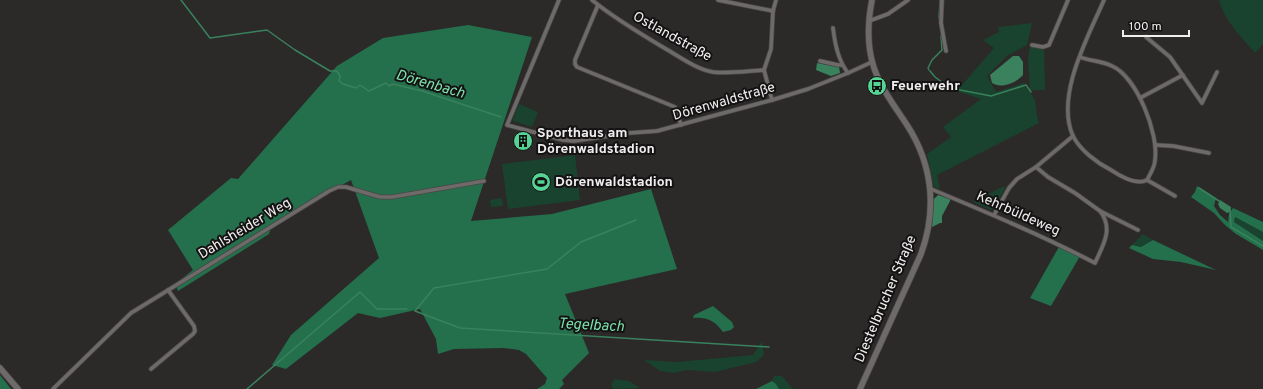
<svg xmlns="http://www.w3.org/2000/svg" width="1263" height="389" viewBox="0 0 1263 389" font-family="Overpass,sans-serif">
<rect width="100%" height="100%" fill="#2c2929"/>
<g fill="#19432e">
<path d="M1219 0H1263V44L1255 53C1241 36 1225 22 1219 0Z"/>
<path d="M1032 23 1027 45 1007 56 987 76 996 92 1024 83V86C1041 102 1033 105 1039 123L937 175 940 189 934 187 927 154 951 137 943 127 981 99 947 88 935 77 948 84 962 85 994 48 983 40 999 32 998 27Z"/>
<path d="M1030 46 1044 50 1045 90H1030L1028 60Z"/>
<path d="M519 104 538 112 532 127 513 121V119Z"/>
<path d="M575 155 580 200 508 209 502 164Z"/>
<path d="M1004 186 1005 188 994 209 991 210 973 202Z"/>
<path d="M502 198 503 206 491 207 490 200Z"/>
<path d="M1235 217 1263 232V241L1234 223Z"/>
<path d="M1143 234 1153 240 1141 247 1132 245Z"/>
<path d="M762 341 764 355 756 362 715 372 687 370 673 373 660 371 644 360 677 362 753 355Z"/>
<path d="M774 376H782L793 389H779L776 384 772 381Z"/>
<path d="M615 379 629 381 640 388 613 389 611 384Z"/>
</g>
<g fill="#24704c">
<path d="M468 25 532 37 471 221 552 214 651 189 677 269 565 294 589 353 562 380 564 384 559 389H537L545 384 547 378 526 354 519 350 504 348 454 349 438 354 436 339 420 309 380 318 358 313 286 369 272 365 291 335 379 258 351 180 272 224 269 234 178 291 175 284 193 270 168 230 231 178 238 179 337 66 383 38Z"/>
<path d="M1197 186 1216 198 1214 206 1220 215 1228 222 1229 214 1233 208 1263 222V232L1235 217 1234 222 1263 241V250L1236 234 1225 225 1214 213 1191 197 1195 192Z"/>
<path d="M1153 240 1216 270 1181 262 1153 259 1129 248 1132 245 1141 247Z"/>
<path d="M1060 245 1080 256 1051 306 1030 298Z"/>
<path d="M713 306 732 322 734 327 731 330 723 332C715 321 707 317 693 318L694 315Z"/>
<path d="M0 375 11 389H0Z"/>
<path d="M772 381 776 384 779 389H756Z"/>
</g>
<g fill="#39825d">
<path d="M1013 56H1019L1023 62V75C1016 83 1001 89 992 83L990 75Z"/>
<path d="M817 63 839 67 840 73 831 76 816 70Z"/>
<path d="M938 195 950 199V201L942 216V223H940L932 227 934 199Z"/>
<path d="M1220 200 1231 207 1230 212 1227 213 1220 208 1218 204Z"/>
</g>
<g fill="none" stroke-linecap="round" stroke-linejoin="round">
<g stroke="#39825d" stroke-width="1.5">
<path d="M181 0 210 38 267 30 295 50 330 71H337L340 76 339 81 343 84 356 88 360 85 369 91 386 83 389 86 393 84 422 91 501 117"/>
<path d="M939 18 940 0"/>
<path d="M929 70 928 68 932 60 942 50 941 36"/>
<path d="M930 71 935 77 950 88 991 96 1026 85 1031 92"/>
<path d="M1199 188 1219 201"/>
<path d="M1230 209 1231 227 1263 246"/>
<path d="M636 220 581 242 547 269 434 288 415 311 460 328 769 347"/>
<path d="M247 389 360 292 377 309H407"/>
</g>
<defs>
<g id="street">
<path d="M559 0 507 125 563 140 574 141 629 133 657 131 772 100 808 89 848 73 872 62"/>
<path d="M592 0C615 19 641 34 666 49 680 57 696 69 713 72 729 74 748 71 764 70L772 100"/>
<path d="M718 0 773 11"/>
<path d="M942 0 941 23 946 51"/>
<path d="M1104 0C1088 37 1055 96 1073 136 1080 150 1097 163 1111 170 1120 176 1136 186 1147 180L1175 196"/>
<path d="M598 5 575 60V64L577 67 675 107 681 125"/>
<path d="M869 21 888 14 908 0"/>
<path d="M833 28C835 44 838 60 848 73"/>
<path d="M1146 37 1170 57 1202 103 1217 72"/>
<path d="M1032 45 1043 47 1049 45 1068 0"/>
<path d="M1080 57C1090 61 1102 61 1112 66 1137 77 1159 134 1155 160 1155 167 1150 174 1147 180"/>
<path d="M820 61 838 65H842"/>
<path d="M764 70 771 49 773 11 776 0"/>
<path d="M1140 98 1183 75"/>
<path d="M1156 145 1173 146 1209 153"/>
<path d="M1036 167 1048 177 1075 193 1100 211 1138 230"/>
<path d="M931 189C986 212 1041 235 1095 263 1103 245 1114 229 1100 211"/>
<path d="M994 215 1009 188 1017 179 1036 167 1073 136"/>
<path d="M151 369 193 334 195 331 194 326 168 290"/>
<path d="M53 389 131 313 329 191 338 187H346L380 197H392L484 181"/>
</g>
<g id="secondary">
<path d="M0 368 18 389"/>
<path d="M860 389 921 254C937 210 933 165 907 125 894 105 878 85 872 61 867 41 868 20 872 0"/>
</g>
</defs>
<use href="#street" stroke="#4a4747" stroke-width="5"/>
<use href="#secondary" stroke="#4a4747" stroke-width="7"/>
<use href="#street" stroke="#6e6a6a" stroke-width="3.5"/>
<use href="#secondary" stroke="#6e6a6a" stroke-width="5.5"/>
</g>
<defs>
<symbol id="bus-disc" viewBox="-11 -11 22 22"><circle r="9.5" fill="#55d395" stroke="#141212"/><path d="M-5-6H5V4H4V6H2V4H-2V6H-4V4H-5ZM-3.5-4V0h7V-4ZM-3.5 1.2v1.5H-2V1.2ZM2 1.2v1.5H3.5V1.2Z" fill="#111"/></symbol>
<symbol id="building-disc" viewBox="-11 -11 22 22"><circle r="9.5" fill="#55d395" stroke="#141212"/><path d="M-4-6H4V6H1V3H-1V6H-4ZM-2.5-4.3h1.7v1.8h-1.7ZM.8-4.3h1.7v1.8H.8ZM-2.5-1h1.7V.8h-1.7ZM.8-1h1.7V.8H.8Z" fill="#111"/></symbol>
<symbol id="stadium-disc" viewBox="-11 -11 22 22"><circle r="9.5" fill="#55d395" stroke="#141212"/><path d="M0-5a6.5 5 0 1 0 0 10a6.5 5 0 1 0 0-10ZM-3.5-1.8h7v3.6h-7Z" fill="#111"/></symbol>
</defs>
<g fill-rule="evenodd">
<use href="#bus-disc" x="866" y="75" width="22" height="22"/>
<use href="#building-disc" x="512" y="130" width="22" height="22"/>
<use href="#stadium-disc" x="530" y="171" width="22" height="22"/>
</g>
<g text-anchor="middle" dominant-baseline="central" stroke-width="4" stroke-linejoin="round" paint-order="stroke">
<g font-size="14" fill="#f0eeee" stroke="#141212">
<text transform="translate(672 37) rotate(29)">Ostlandstraße</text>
<text transform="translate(724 102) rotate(-16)">Dörenwaldstraße</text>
<text transform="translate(1018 214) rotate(24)">Kehrbüldeweg</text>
<text transform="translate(245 229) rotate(-31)">Dahlsheider Weg</text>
<text transform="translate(886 299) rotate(-67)">Diestelbrucher Straße</text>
</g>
<g font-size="14" font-weight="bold" fill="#f0eeee" stroke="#141212" text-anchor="start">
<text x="891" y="86">Feuerwehr</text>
<text x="537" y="133">Sporthaus am<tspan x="537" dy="16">Dörenwaldstadion</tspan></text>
<text x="555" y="182">Dörenwaldstadion</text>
</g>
<g font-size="15" font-style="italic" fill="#7ce2ac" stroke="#141212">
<text transform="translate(430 85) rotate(16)">Dörenbach</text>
<text transform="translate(591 326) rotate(3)">Tegelbach</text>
</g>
</g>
<path d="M1123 30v6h66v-6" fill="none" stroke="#f0eeee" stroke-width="2"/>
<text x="1129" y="30" font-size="12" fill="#f0eeee" stroke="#141212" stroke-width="3" paint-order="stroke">100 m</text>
</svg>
